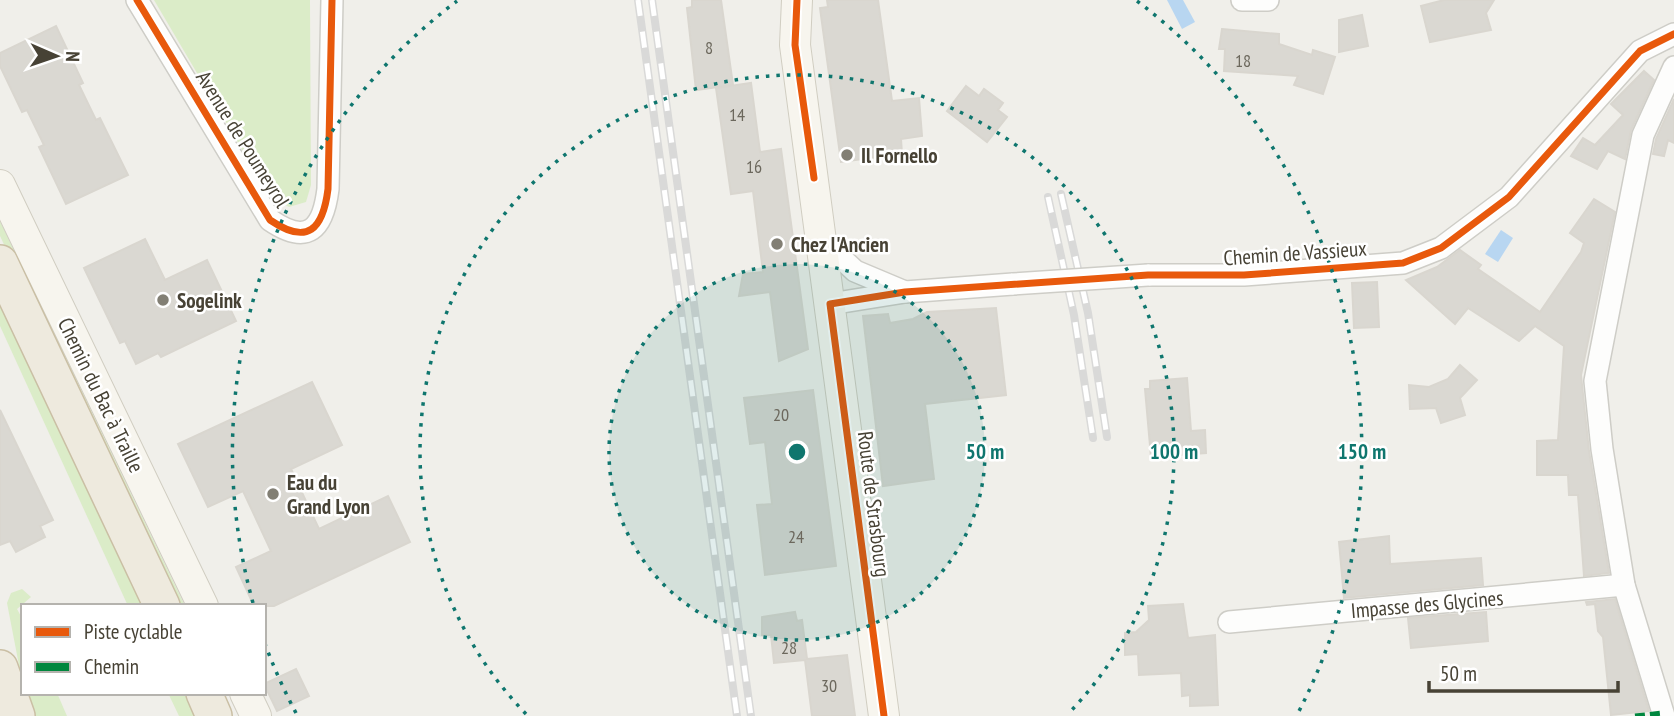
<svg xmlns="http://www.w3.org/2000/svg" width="1674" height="716" viewBox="0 0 1674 716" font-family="'PT Sans Narrow',sans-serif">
<rect width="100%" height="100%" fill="#f0efea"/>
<g fill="#dbecc8">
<path d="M154 0H310L311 185 306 202 289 207 270 197Z"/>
<path d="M0 221 185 606H174L0 236Z"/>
<path d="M0 301 148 606H128L0 326Z"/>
<path d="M22 589 31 597 17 609 23 620V686L7 603 11 593Z"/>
<path d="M24 693H57L67 716H31Z"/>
<path d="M168 693H189L200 716H179Z"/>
</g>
<g fill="#b8d6f1">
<path d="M1167 0H1183L1195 22 1182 29Z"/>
<path d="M1501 230 1513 238 1498 262 1485 254Z"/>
</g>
<g fill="#dad8d2" stroke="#d9d6cf" stroke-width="2">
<path d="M692 0H721L733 85 696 90 687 8 692 7Z"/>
<path d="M827 0H878L892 101 919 98 922 136 901 139 902 154 841 162 820 8 828 7Z"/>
<path d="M1444 0H1494L1486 13 1491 30 1430 42 1421 6Z"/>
<path d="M1362 15 1368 46 1339 52V20Z"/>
<path d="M56 26 83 83 79 85 96 120 100 118 128 175 66 204 39 147 44 145 27 110 22 112 0 66V53Z"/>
<path d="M1222 29 1279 34V44L1312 55 1313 50 1335 57 1323 94 1294 85 1298 76 1224 71 1225 49H1219Z"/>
<path d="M1644 71 1654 80 1631 130 1625 159 1608 151 1597 169 1571 156 1583 138 1595 145 1623 115 1611 104Z"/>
<path d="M751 83 760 152 781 149 808 349 779 361 770 292 739 296 743 274 763 272 753 191 731 194 716 88Z"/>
<path d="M966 86 979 96 984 89 1003 103 998 110 1007 117 987 142 947 111Z"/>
<path d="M1674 99V143L1668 140 1664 156 1653 154 1656 139Z"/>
<path d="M1594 199 1615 212 1581 375 1589 451 1609 573 1584 576 1578 495H1569L1568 475H1537V441L1558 440 1564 346 1535 326 1519 341 1468 308 1455 324 1406 280 1437 267 1460 250 1481 265 1478 269 1540 312 1581 252 1584 243 1570 233Z"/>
<path d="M145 239 165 280 207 260 236 321 161 357 158 353 136 364 125 341 120 343 84 268Z"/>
<path d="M1377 282 1379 327 1354 328 1352 283Z"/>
<path d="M996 308 1006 395 925 404 934 479 883 486 863 316 888 314 890 323 913 319 927 312Z"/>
<path d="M1460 365 1477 380 1460 398 1465 415 1441 423 1436 408 1410 409 1409 385 1429 387 1448 379Z"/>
<path d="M1187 378 1191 431 1205 430 1206 453 1151 457 1145 389H1150V381Z"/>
<path d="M312 382 342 445 291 469 319 529 388 496 410 542 274 606H254L236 567 271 551 243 491 208 507 178 444Z"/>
<path d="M813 390 836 566 765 575 757 505 772 504 765 442 750 444 744 398Z"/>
<path d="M0 410 53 520 40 526 45 537 16 552 10 541 0 545Z"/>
<path d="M1389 536 1390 564 1481 558 1483 585 1344 598 1339 542Z"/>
<path d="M1615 599 1649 711 1611 715 1603 637 1598 631 1595 604 1587 605 1586 602Z"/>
<path d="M1183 604 1188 638 1215 635 1218 705 1190 706V695L1182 696 1181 673 1139 675 1138 654 1125 655V633L1136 632 1149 620 1148 606Z"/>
<path d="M795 612 797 621 802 620 807 659 847 655 855 716H812L805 660 774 663 771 635H762V617Z"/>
<path d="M1486 612 1488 641 1411 648 1408 618Z"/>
<path d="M296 669 309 696 277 711 264 684Z"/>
</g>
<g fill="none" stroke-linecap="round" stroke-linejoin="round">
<defs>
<g id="minor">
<path d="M137 0 270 220C308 246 323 229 328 189L332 0"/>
<path d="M1242 0H1268"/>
<path d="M822 240 855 271 905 292"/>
<path d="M1148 275H1244L1403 263 1441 248 1509 197 1640 51 1674 34"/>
<path d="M830 304 905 292 1013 284"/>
<path d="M1229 622 1624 585"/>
<path d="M1664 716 1624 585 1602 449 1595 381 1643 135 1674 67"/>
</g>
<g id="secondary">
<path d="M797 0 795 45 884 716"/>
<path d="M0 185 203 606"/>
<path d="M245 693 256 716"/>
</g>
<g id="trunk">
<path d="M0 263 162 606"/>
<path d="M0 668 17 716"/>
<path d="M204 693 214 716"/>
</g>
</defs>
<use href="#minor" stroke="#cecdc7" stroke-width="24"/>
<use href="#secondary" stroke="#d0cdc1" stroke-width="32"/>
<use href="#trunk" stroke="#cabfa4" stroke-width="38"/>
<use href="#minor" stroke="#fdfdfc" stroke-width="21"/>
<use href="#secondary" stroke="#f7f5ee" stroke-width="30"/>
<use href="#trunk" stroke="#eeeade" stroke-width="35"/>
<defs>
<g id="rail">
<path d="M638 0 737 716"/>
<path d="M652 0 751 716"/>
<path d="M1061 194 1088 313 1107 437"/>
<path d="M1048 197 1074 315 1093 438"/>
</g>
</defs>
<use href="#rail" stroke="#d9d9d8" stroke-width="8"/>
<use href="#rail" stroke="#fff" stroke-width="5" stroke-dasharray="16" stroke-linecap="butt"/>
<defs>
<path id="minor-bridge" d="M1013 284 1148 275"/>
</defs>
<use href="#minor-bridge" stroke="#cecdc7" stroke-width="24" stroke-linecap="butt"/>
<use href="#minor-bridge" stroke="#fdfdfc" stroke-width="21"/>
<path stroke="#00873e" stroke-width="5" stroke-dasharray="10 5" stroke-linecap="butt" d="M1635 716 1663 713"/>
<defs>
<g id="cycleway">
<path d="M137 0 270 220C308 246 323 229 328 189L332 0"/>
<path d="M797 0 795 45 814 178"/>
<path d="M884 716 830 304 905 292 1148 275H1244L1403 263 1441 248 1509 197 1640 51 1674 34"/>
</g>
</defs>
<use href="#cycleway" stroke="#fff" stroke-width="11"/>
<use href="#cycleway" stroke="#e8590c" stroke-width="7"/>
</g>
<circle cx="797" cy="452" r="188" fill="#0f766e" fill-opacity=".12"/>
<g fill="none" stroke="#0f766e" stroke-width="3.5" stroke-dasharray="3.5 7">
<circle cx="797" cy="452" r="188"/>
<path d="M526 714A377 377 0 1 1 1068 714"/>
<path d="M296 713A565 565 0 0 1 264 641M253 603A565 565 0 0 1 457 1M1137 1A565 565 0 0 1 1298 713"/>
</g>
<g fill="#827f74" stroke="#fff" stroke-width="2.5">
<circle cx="847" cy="155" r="7"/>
<circle cx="777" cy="244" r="7"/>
<circle cx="163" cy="300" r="7"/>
<circle cx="273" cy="494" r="7"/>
</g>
<g text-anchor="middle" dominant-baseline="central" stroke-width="5" stroke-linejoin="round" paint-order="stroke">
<g font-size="18" fill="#6c685d">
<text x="709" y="47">8</text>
<text x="1243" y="60">18</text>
<text x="737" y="114">14</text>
<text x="754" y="166">16</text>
<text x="781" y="414">20</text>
<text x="796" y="536">24</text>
<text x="789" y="647">28</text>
<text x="829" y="685">30</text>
</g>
<g font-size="21" fill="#474235" stroke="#fff">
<text transform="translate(243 139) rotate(58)">Avenue de Poumeyrol</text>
<text transform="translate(1295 253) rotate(-4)">Chemin de Vassieux</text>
<text transform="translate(101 395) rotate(64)">Chemin du Bac à Traille</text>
<text transform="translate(874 504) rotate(83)">Route de Strasbourg</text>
<text transform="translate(1427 604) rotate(-5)">Impasse des Glycines</text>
</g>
<g font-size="21" font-weight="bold" fill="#474235" stroke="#fff" text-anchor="start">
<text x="861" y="155">Il Fornello</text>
<text x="791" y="244">Chez l'Ancien</text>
<text x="177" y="300">Sogelink</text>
<text x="287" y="482">Eau du<tspan x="287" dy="24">Grand Lyon</tspan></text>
</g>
</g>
<circle cx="797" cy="452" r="10" fill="#0f766e" stroke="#fff" stroke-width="3.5"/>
<g font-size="21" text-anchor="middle" font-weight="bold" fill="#0f766e" stroke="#fff" stroke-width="5" stroke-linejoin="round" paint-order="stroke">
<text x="985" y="459">50 m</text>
<text x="1174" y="459">100 m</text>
<text x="1362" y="459">150 m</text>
</g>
<rect x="21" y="604" width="245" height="91" fill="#ffffff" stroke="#b5b3ae" stroke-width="2"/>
<rect x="35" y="627" width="35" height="10" fill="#e8590c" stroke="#b5b3ae" stroke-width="2"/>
<text x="84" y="639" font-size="21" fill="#474235">Piste cyclable</text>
<rect x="35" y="662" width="35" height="10" fill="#00873e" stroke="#b5b3ae" stroke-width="2"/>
<text x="84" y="674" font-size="21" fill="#474235">Chemin</text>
<g transform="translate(56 56) rotate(92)" stroke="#ffffff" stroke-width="5" paint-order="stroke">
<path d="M0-5L12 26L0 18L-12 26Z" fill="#474235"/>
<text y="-10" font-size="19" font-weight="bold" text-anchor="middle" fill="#474235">N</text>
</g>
<path d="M1429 681v10h189v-10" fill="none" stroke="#474235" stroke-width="3.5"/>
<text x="1440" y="681" font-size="21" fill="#474235" stroke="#ffffff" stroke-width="5" paint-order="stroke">50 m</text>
</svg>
